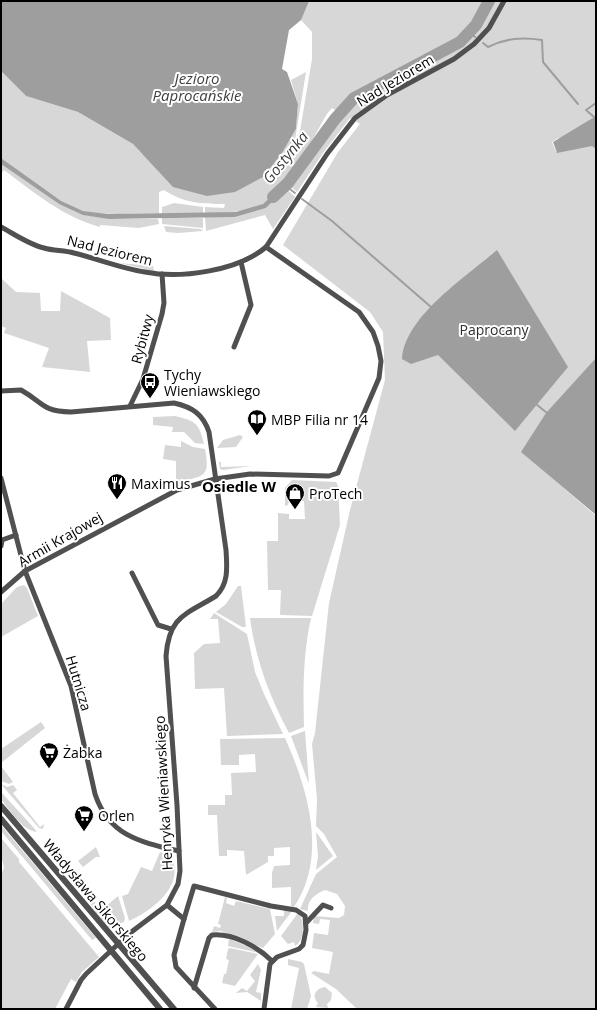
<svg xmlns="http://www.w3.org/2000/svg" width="597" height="1010" viewBox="0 0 597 1010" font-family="'Open Sans',sans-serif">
<rect width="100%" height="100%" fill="#fff"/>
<g fill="#d7d7d7" fill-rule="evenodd">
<path d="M296 1H596V147H594L596 149V514L546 469 537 465 596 516V1009H357L336 989 311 973 314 971 329 974 333 952 312 948 314 933 328 935 330 920 320 919 319 924 313 923 314 916 339 918 344 915 345 906 337 894 325 890C315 894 307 900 308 911L300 909 316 874 337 857 324 834 316 826 317 799 312 744 315 733 329 603 350 510 385 380 383 332 370 312 283 245 338 152 360 124 350 118 323 153 297 192 289 185 295 181 342 114 332 108 327 114C312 139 287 191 263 204 247 213 223 213 205 213V207L224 208 225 204C202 204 183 203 164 190L159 192V213C134 213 109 216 84 211 58 205 24 174 1 158V71L26 96 78 112 133 144 142 154 282 153 296 129 298 104 291 80 306 72 295 140 300 131 312 59V32L301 20 302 16ZM558 138 578 147 556 152 552 142ZM402 357H428L410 363Z"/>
<path d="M1 164 59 204 109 219H158L159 224 139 228 100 225V227C63 217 35 193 4 170L1 174Z"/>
<path d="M286 188 295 197 273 229 265 215 206 231 205 217H235L266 208Z"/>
<path d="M174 203 203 207V213H162V207Z"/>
<path d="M162 217 203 218V228L162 224Z"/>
<path d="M164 226 201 229 203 231 178 233 166 232Z"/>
<path d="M119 263 153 266 154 271Z"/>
<path d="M1 278 16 292 40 293 41 311H60L61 291 110 318 111 340 87 341 90 372 42 367 49 348 4 333 6 328 1 326Z"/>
<path d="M175 416C196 421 199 423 204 444L195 443 184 432H172L173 427 153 425V417Z"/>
<path d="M240 435 243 437 236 447 217 448 223 440Z"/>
<path d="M181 441 193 447 205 449C211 480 202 475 176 483V461L163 459 165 445 181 447Z"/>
<path d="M219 462H221V467L251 466 223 470 220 469Z"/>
<path d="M292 480 336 482 338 486 340 525 312 616 280 615 281 590H268L267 541H278V513L289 514V519H305L304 501H289L288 505 285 506V488Z"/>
<path d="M24 585 27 588 38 616 1 637V604L17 587Z"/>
<path d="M238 586H241L246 627H242L216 612 226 604Z"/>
<path d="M214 613 247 634 255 672 264 694 283 734 227 736 224 688 195 689 194 653 204 644 220 643 218 619H210Z"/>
<path d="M250 618H311C303 654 303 690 304 727L289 733C269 695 256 661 250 618Z"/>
<path d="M41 722 45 728 1 763V749Z"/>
<path d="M305 731 309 784 291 736Z"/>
<path d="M285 738C308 789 328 857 294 907L291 906V887L272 888V873L274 866 290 865V847L274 848V856H268V862L246 875 244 851 227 850V856H219L217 815H208V805H225V795H232L231 773 256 772 255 754 239 755V765H221L220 739Z"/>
<path d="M1 766 13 782 9 784 1 781Z"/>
<path d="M1 784 7 787 13 785 17 790 13 793 40 827 44 824 43 829 39 828Z"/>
<path d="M1 792 33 827 37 832C22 830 10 811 1 799Z"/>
<path d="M1 825 96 938 92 940 1 831Z"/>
<path d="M316 832 333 856 316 870 318 856Z"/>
<path d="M1 838 19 859V862L99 957 82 972 76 982 71 979 55 1009H1V877L4 867 1 856Z"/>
<path d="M48 845 113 924 109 928 97 914 86 896 49 852Z"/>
<path d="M96 847 100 857H96L83 867 78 861Z"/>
<path d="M160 852 171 856C186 885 152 911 129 921L122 896 128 894 141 867 152 871Z"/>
<path d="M118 896 125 918 124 922 118 924 105 907Z"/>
<path d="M225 897 227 898 226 903 234 906 236 901 270 909 275 934 263 948 221 931 212 932 214 926 220 928 221 925 218 924Z"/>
<path d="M284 909 292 911 277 931 275 916H284Z"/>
<path d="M298 913C305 920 305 941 295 946L294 942 288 944 281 936Z"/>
<path d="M229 939 259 951 260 953 228 946Z"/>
<path d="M230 948 258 954 235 986 222 983 224 974H226L229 960 226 959 228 949Z"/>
<path d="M288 959 302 962 304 964 311 996 307 1009H291L299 968 288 965Z"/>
<path d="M258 964 261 970 256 992 261 993V1001L247 992 236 993 242 988 247 991 255 981 250 975Z"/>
<path d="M325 987 332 993 331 1000 327 1004 328 1008 316 1007 318 1003C311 996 316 988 325 987Z"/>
</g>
<g fill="#9e9e9e">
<path d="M1 1H309L301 20 289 30 282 69 287 72 298 104 296 129 282 153 263 177 235 192 207 196 173 187 133 144 78 112 26 96 1 71Z"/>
<path d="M596 116V149L592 146 557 153 553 142Z"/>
<path d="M1 158 61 201 83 211 108 214 236 212 263 204 284 185 286 188 266 208 235 217 109 219 83 215 59 204 1 164Z"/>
<path d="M497 250 568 367 515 431 438 355 411 364 402 359C405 316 466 277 497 250Z"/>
<path d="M596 358V515L521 452 546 413Z"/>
</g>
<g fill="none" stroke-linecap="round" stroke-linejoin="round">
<g stroke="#9e9e9e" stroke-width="2">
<path d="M469 32 475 37"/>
<path d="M483 43 488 47C506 38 522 37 542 40L543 62 578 104"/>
<path d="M594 117 586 110 596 103"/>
<path d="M286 186 295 193"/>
<path d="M302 199 332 221 431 307"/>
<path d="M536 404 547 413"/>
</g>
<path stroke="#9e9e9e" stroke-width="12" d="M273 197 288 183 335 119 354 98 460 42 476 25 489 1"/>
<g stroke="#505050" stroke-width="5">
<path d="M1 227C14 234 30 245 44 248 54 251 64 250 74 253 98 259 121 268 145 272 180 279 238 271 266 247L327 154 355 118 387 95 454 59 474 44 489 28 504 1"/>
<path d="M234 347 251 305 241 262"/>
<path d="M1 391 21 390C44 403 41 411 71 412L174 403C192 407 203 414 209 432L226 550C227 567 229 583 216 596 185 615 169 616 166 656L177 805 180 871 178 884 167 905 130 933 86 974 81 980 66 1009"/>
<path d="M130 406 143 379 162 314 164 303 162 274"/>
<path d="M1 478 25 571 71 686 95 794C109 836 140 842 179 851"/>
<path d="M1 546 2 540 16 535"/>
<path d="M132 573 158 625 171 629"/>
<path d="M1 592 25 571 177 490 215 479 250 474 329 476 338 473 379 378 381 361 378 346 373 332 359 312 266 247"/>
<path d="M167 905 184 919 174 955 176 967 215 1009"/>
<path d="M184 919 194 886 271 906 296 910 305 916 306 930 303 945 299 949 277 957 270 964 264 1009"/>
<path d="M306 923 323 905 331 908"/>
<path d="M194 988 209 938 212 935C233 933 258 947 272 961"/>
</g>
<g stroke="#505050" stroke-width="6">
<path d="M1 806 174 1009"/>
<path d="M1 819 160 1009"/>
</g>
</g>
<defs>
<symbol id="bus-pin" viewBox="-11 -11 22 30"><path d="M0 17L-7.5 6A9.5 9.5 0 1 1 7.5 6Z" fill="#000" stroke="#fff"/><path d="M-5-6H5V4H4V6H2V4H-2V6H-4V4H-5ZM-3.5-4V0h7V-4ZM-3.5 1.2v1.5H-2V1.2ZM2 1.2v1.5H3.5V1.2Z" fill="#fff"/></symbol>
<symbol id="library-pin" viewBox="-11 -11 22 30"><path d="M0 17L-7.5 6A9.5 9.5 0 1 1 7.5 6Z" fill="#000" stroke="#fff"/><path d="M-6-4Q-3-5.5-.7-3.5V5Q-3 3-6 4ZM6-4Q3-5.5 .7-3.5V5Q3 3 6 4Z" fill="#fff"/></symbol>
<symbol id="restaurant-pin" viewBox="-11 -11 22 30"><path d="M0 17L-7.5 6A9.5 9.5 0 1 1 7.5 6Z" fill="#000" stroke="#fff"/><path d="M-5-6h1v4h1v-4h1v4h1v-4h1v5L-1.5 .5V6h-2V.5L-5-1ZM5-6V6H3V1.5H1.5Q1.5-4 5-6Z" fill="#fff"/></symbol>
<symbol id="shop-pin" viewBox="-11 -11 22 30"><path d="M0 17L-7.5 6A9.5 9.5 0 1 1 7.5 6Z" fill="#000" stroke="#fff"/><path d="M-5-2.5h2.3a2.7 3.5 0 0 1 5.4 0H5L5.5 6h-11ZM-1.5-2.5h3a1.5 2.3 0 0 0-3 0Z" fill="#fff"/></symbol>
<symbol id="supermarket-pin" viewBox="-11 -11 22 30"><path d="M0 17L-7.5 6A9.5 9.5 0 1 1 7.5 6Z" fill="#000" stroke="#fff"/><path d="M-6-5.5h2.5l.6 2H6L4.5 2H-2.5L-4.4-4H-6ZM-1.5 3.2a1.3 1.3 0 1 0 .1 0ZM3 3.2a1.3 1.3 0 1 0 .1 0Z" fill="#fff"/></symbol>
</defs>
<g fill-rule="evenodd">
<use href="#bus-pin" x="139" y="371" width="22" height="30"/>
<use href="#library-pin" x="246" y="408" width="22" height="30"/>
<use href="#restaurant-pin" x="106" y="472" width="22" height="30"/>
<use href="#shop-pin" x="284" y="482" width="22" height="30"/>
<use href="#supermarket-pin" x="38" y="741" width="22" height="30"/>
<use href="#supermarket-pin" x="73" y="804" width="22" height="30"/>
</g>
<g text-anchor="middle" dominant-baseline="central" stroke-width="4" stroke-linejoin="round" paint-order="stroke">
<g font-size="14" fill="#000" stroke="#fff">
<text transform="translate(395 80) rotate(-31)">Nad Jeziorem</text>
<text transform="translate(110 250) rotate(14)">Nad Jeziorem</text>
<text transform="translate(142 339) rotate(-75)">Rybitwy</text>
<text transform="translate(60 539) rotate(-30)">Armii Krajowej</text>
<text transform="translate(79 683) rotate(73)">Hutnicza</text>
<text transform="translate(163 793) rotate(-93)">Henryka Wieniawskiego</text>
<text transform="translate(96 900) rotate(50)">Władysława Sikorskiego</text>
</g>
<g font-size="14" fill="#2e2e2e" stroke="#fff">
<text x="494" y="329">Paprocany</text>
</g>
<g font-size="14" fill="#000" stroke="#fff" text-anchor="start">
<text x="164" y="374">Tychy<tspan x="164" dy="16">Wieniawskiego</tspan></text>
<text x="271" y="419">MBP Filia nr 14</text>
<text x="131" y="483">Maximus</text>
<text x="309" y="493">ProTech</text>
<text x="63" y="752">Żabka</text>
<text x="98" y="815">Orlen</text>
</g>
<g font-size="15" font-style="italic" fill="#3f3f3f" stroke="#fff">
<text x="197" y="78">Jezioro<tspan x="197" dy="17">Paprocańskie</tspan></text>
<text transform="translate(285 157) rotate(-51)">Gostynka</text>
</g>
<g font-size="15" font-weight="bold" fill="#000" stroke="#fff">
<text x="239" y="486">Osiedle W</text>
</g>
</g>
<rect width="597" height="1010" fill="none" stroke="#000000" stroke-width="4"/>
</svg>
